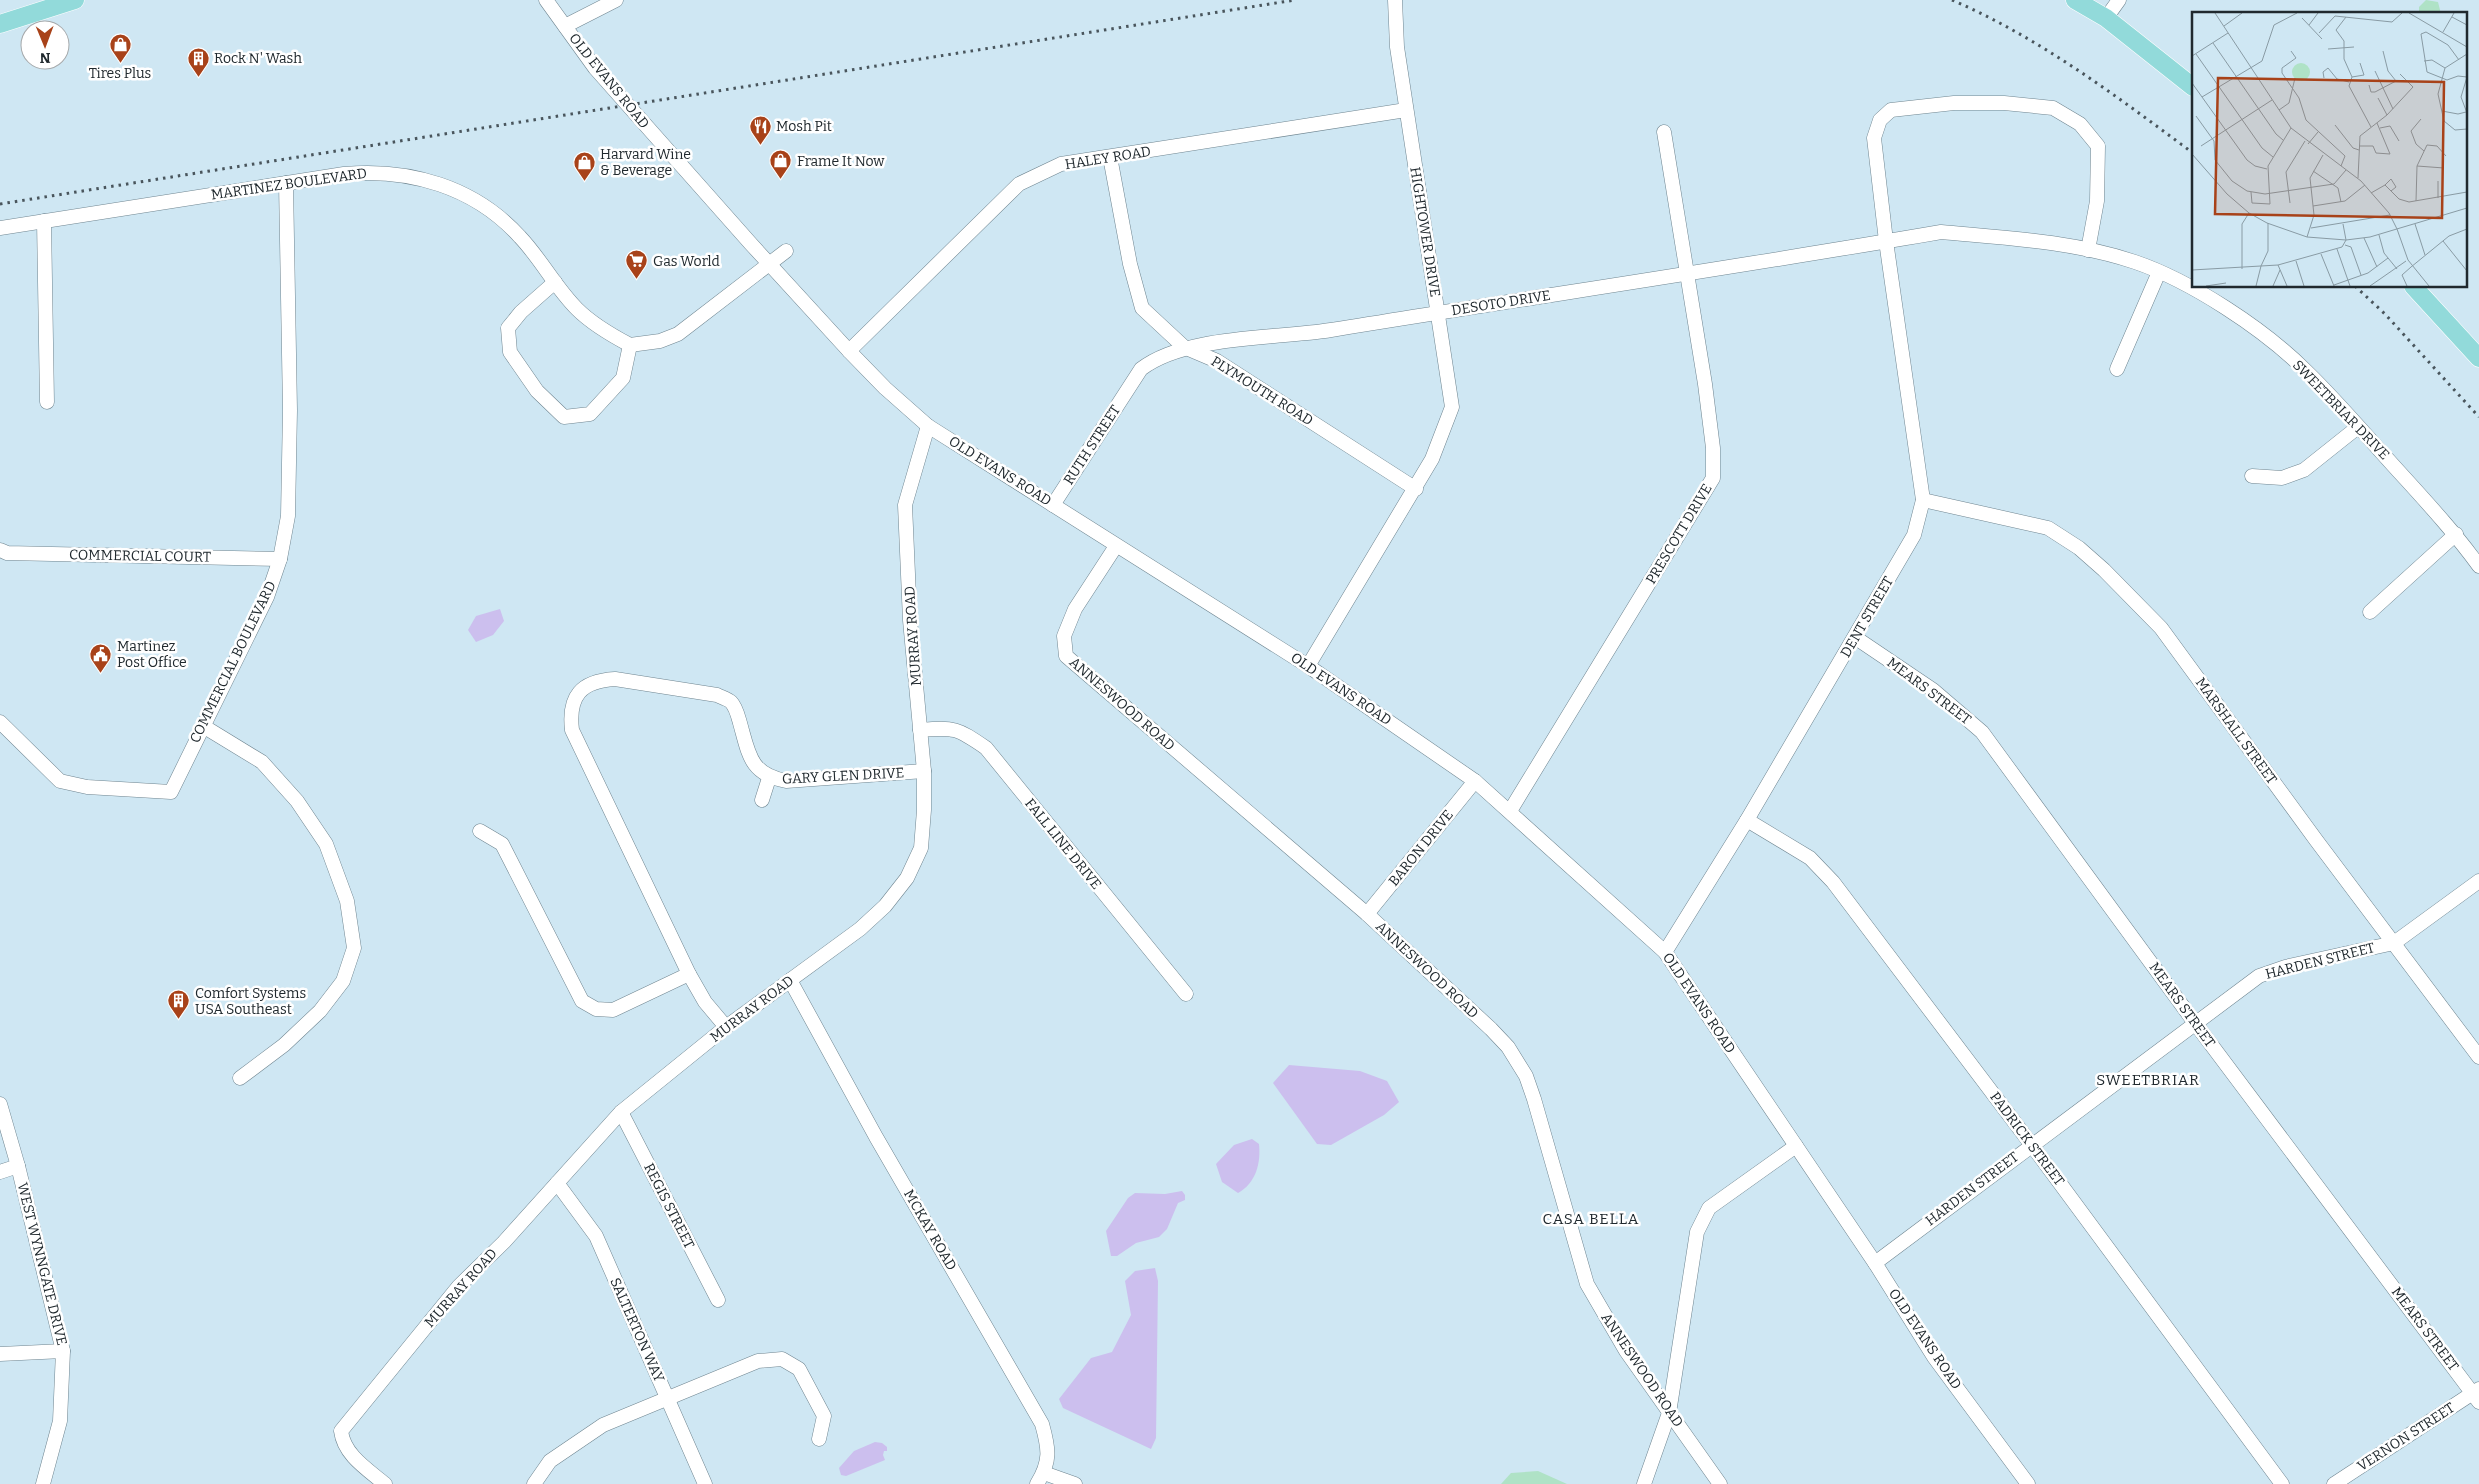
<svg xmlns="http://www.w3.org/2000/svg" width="2479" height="1484" viewBox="0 0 2479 1484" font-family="Bitter,serif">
<rect width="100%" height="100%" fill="#cfe7f3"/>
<g fill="#afe2c6">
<path d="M2426 0 2438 2 2441 14H2419V7Z"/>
<path d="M1538 1471 1567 1484H1501L1511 1473Z"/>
</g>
<g fill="#ccbfee">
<path d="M500 609 504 621 493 635 476 642 468 630 476 616Z"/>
<path d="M1289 1065 1360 1071 1387 1081 1399 1102 1384 1115 1331 1145 1317 1144 1273 1083Z"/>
<path d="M1252 1139 1259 1144C1261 1163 1256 1183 1238 1193L1222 1182 1216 1164 1234 1145Z"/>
<path d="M1182 1191 1185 1195V1200L1178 1203 1167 1229 1159 1237 1136 1243 1117 1256H1111L1106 1231 1128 1198 1135 1193 1165 1194Z"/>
<path d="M1155 1268 1158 1281 1156 1438 1151 1449 1063 1408 1059 1399 1091 1358 1112 1352 1131 1315 1125 1281 1135 1271Z"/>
<path d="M875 1442 882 1443 887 1447V1451H884L883 1455 885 1460 846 1476 841 1475 839 1468 854 1451Z"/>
</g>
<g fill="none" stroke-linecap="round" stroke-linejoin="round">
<defs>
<g id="minor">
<path d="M546 0 595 68 751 244 849 351 885 388 928 426 1308 666 1475 781 1665 952 1875 1263 1934 1357 2028 1484"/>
<path d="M2106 18 2119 0"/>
<path d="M565 26 616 0"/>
<path d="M1110 157 1130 264 1142 308 1184 347 1217 361 1416 489"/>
<path d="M44 221 47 402"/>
<path d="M0 228 344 174C410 168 475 187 520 237 541 259 555 287 577 309 592 324 611 335 630 345L660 341 678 334 786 251"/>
<path d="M555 282 521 312 508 328 510 352 537 391 564 417 590 414 623 378 630 345"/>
<path d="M849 351 1019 184 1061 164 1406 110"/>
<path d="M2117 369 2159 272"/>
<path d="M2252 476 2282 478 2304 470 2358 427"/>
<path d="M1923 500 2048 528 2079 548 2104 570 2161 628 2316 840 2479 1057"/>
<path d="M1053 505 1141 369C1185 335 1275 339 1331 330 1534 297 1738 267 1941 232 2006 238 2072 241 2135 262 2191 281 2264 329 2306 371 2333 397 2358 426 2383 454 2416 491 2450 526 2479 566"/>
<path d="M1116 546 1075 609 1064 636 1066 656 1367 914 1491 1029 1508 1047 1526 1076 1534 1099 1587 1284 1626 1351 1720 1484"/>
<path d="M0 550 7 553 280 559"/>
<path d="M2370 612 2456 534"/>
<path d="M1856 638 1933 690 1982 732 2195 1023 2479 1402"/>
<path d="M1308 666 1432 459 1452 407 1397 47 1395 0"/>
<path d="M0 722 60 781 87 787 171 792 267 597 280 559 288 516 290 410 286 183"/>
<path d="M203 726 262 762 297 801 326 844 347 901 354 948 343 981 320 1011 284 1045 240 1078"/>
<path d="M920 730C955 727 957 728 986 748L1186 994"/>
<path d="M762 800 769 778"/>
<path d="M1510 811 1713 478V448L1705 384 1664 132"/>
<path d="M1747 820 1810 858 1833 882 2031 1144 2282 1484"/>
<path d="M480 831 502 844 582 1001 596 1009 613 1010 689 974"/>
<path d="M1367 914 1475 781"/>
<path d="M1665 952 1747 820 1914 535 1923 500 1886 241 1874 138 1880 120 1891 110 1954 103H2004L2053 108 2080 124 2098 146 2097 201 2088 250"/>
<path d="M790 980 876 1137 1042 1424C1049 1449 1051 1461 1037 1484"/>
<path d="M726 1027 705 1002 689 974 572 730C568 696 581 681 615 679L717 695C721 697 728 699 731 702 736 707 738 716 740 723 749 755 750 774 786 781L924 771"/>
<path d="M0 1104 18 1166 63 1351 60 1421 43 1484"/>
<path d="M621 1112 718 1300"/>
<path d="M0 1172 18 1166"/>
<path d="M557 1183 596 1236 705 1484"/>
<path d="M1875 1263 2259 976 2285 967 2394 943 2479 881"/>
<path d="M0 1354 63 1351"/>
<path d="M1044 1473 1075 1484"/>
<path d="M385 1484C367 1469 344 1455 341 1431L459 1286 504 1242 621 1112 726 1027 860 929 885 906 907 878 921 848 924 810V771L910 620 905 505 928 426"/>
<path d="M534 1484 550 1461 603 1425 758 1361 782 1359 799 1369 824 1416 819 1439"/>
<path d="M1644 1484 1669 1413 1697 1232 1709 1208 1796 1146"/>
<path d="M2334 1484 2479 1389"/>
</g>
<g id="major">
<path d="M2075 0 2106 18 2193 87"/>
<path d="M0 24 75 0"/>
<path d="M2413 286 2479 358"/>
</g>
</defs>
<use href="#minor" stroke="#6f8590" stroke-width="15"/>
<use href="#major" stroke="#fff" stroke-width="19"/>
<use href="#minor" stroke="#fff" stroke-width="14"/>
<use href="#major" stroke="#92dada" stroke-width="18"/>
<g stroke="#49555c" stroke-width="3" stroke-dasharray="2.5 5" stroke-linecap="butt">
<path d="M1952 0C2040 38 2116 96 2193 153"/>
<path d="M0 204 1295 0"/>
<path d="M2355 286 2385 314 2479 417"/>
</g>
</g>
<defs>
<symbol id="shop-pin" viewBox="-11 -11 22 30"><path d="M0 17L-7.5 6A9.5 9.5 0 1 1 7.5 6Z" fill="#a84219" stroke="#fff"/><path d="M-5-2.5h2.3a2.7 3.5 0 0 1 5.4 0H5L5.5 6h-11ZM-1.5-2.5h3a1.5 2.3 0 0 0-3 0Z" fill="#fff"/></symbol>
<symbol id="building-pin" viewBox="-11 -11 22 30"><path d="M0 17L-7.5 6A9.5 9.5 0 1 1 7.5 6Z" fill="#a84219" stroke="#fff"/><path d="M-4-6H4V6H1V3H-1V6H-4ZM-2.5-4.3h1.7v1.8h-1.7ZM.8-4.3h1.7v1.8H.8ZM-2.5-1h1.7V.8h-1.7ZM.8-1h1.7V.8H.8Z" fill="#fff"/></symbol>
<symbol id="restaurant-pin" viewBox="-11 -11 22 30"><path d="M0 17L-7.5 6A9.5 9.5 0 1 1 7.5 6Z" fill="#a84219" stroke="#fff"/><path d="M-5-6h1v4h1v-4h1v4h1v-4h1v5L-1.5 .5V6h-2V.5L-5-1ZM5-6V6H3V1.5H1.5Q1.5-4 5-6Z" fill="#fff"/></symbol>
<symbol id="supermarket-pin" viewBox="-11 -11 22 30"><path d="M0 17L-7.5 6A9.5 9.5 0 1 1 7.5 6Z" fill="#a84219" stroke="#fff"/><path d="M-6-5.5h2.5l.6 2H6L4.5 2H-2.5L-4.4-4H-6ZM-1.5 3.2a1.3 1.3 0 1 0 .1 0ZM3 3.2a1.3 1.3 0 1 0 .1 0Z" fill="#fff"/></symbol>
<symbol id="civic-pin" viewBox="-11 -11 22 30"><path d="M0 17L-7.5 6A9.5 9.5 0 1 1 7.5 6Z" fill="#a84219" stroke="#fff"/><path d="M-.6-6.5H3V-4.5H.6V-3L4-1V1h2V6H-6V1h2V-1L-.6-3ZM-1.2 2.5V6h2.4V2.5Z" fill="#fff"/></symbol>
</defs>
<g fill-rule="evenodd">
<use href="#shop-pin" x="108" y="32" width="25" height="34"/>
<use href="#building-pin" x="186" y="46" width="25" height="34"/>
<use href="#restaurant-pin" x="748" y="114" width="25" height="34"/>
<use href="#shop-pin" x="768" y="148" width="25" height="34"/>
<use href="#shop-pin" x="572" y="150" width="25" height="34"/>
<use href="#supermarket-pin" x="624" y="248" width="25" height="34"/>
<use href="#civic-pin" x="88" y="642" width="25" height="34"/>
<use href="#building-pin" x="166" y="988" width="25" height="34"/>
</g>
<g text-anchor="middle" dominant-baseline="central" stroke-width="5" stroke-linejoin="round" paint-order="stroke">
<g font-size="14" fill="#20292e" stroke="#fff" text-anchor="start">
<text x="214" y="58">Rock N' Wash</text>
<text x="120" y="73" text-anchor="middle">Tires Plus</text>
<text x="776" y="126">Mosh Pit</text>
<text x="600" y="154">Harvard Wine<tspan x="600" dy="16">&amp; Beverage</tspan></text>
<text x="797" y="161">Frame It Now</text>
<text x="653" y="261">Gas World</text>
<text x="117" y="646">Martinez<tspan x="117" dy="16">Post Office</tspan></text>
<text x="195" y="993">Comfort Systems<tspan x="195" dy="16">USA Southeast</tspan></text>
</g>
<g font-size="14" fill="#20292e" stroke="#fff">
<text transform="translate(609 81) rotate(51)">OLD EVANS ROAD</text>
<text transform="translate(1108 158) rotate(-9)">HALEY ROAD</text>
<text transform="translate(289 184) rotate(-8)">MARTINEZ BOULEVARD</text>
<text transform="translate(1425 232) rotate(81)">HIGHTOWER DRIVE</text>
<text transform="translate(1501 303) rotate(-9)">DESOTO DRIVE</text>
<text transform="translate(1262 391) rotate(32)">PLYMOUTH ROAD</text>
<text transform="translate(2341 410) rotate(46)">SWEETBRIAR DRIVE</text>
<text transform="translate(1092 445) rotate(-57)">RUTH STREET</text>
<text transform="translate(1000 471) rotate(32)">OLD EVANS ROAD</text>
<text transform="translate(1679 534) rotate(-59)">PRESCOTT DRIVE</text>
<text transform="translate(140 556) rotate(1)">COMMERCIAL COURT</text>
<text transform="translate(1867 617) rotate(-60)">DENT STREET</text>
<text transform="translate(913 636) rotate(-94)">MURRAY ROAD</text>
<text transform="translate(233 662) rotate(-64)">COMMERCIAL BOULEVARD</text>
<text transform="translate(1341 689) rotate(34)">OLD EVANS ROAD</text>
<text transform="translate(1929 691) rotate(37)">MEARS STREET</text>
<text transform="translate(1122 704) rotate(41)">ANNESWOOD ROAD</text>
<text transform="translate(2236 731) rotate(54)">MARSHALL STREET</text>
<text transform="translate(843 776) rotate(-3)">GARY GLEN DRIVE</text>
<text transform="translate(1063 844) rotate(51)">FALL LINE DRIVE</text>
<text transform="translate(1421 848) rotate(-51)">BARON DRIVE</text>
<text transform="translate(2320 961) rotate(-14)">HARDEN STREET</text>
<text transform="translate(1427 970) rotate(43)">ANNESWOOD ROAD</text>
<text transform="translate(1699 1003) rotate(56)">OLD EVANS ROAD</text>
<text transform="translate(2182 1005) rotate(54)">MEARS STREET</text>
<text transform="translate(752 1009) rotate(-37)">MURRAY ROAD</text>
<text transform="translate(2027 1139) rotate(53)">PADRICK STREET</text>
<text transform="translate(1972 1189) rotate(-37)">HARDEN STREET</text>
<text transform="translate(669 1206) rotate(63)">REGIS STREET</text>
<text transform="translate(930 1230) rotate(60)">MCKAY ROAD</text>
<text transform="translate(42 1264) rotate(76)">WEST WYNNGATE DRIVE</text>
<text transform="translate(461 1288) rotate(-48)">MURRAY ROAD</text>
<text transform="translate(2425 1329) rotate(53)">MEARS STREET</text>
<text transform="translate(637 1330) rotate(66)">SALTERTON WAY</text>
<text transform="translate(1925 1339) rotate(56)">OLD EVANS ROAD</text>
<text transform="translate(1642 1370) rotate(56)">ANNESWOOD ROAD</text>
<text transform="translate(2406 1437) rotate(-33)">VERNON STREET</text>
</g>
<g font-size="15" letter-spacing="1" fill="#20292e" stroke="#fff">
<text x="2148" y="1080">SWEETBRIAR</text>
<text x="1591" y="1219">CASA BELLA</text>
</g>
</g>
<g transform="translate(2192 12)">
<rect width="275" height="275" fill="#cfe7f3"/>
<path d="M100 60a9 9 0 1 1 18 0a9 9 0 1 1-18 0Z" fill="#afe2c6"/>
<path fill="none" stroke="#899ba4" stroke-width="1" d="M23 1 99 116 169 169 197 201 205 217M217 1 275 35M154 5 144 18 152 29V47L160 65M260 5 275 13M110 6 130 27M117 13 126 1M32 14 50 1M251 20 262 1M127 21 143 4 200 10 210 1M21 31 84 122 91 128M136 37 162 35M99 39 104 46 90 56V61L107 86 114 108 153 144 149 154M4 42 70 136 81 145M275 42 253 56 246 82 252 109 263 118 275 117M0 44 36 21M267 48 256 33 234 20 229 22 235 60 255 68 266 64 275 65M232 49 240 48 253 56M183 59 201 97M160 65 157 74 179 115M160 65 172 63 168 51M275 65 269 85 275 101M132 66 131 60 136 56 145 67 157 70M0 71 55 148 63 154 75 157M177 73 179 80H183L204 69 196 59 191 39M10 85 70 49 82 13 105 1M186 86 195 103M87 98 97 91 103 66M250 99 266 102 274 100M4 104 22 129 23 148 40 169 55 179 73 182 142 172 154 158M229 107 219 119 224 132 232 139M143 113 161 136 167 138M188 116 198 114 207 129M116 132 126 120M9 134 80 88M167 134H181L184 141 198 142 185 111M0 142 35 182 57 201 75 211 115 225 154 228 178 225 275 196M225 154 252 156M121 159 146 176 149 190M166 166 168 124 195 103 221 75 208 62M193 173 199 167 204 175 199 179M59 180 60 191 78 192 76 154 99 116M179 181 193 173 207 187 217 190 275 180M246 186V169M224 189 225 154 235 133 245 134 254 144M98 191 94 160 113 129M121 194 153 189 173 173M151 212 154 228M223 212 233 243M119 216 198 203M205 217 216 248 237 274M187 223 192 241 205 257M115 225 122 203 118 166 131 143M172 226 185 255M251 229 275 259M153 233 159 235 169 263M145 237 158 274M129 242 142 274M104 249 112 274M86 253 95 274M69 254 76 239V211M50 257V212L57 201M0 258 86 253 150 235 154 228M142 273 176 261 196 246M14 274 34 271M64 274 69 254M81 274 88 258M178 274 214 249M215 274 210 263 219 255 257 224 275 217"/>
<path fill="#a84219" fill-opacity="0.15" stroke="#a84219" stroke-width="2.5" d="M26 66 252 70 250 206 23 202Z"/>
<rect width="275" height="275" fill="none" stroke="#20292e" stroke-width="2.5"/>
</g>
<g transform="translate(45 45) rotate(179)"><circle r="24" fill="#ffffff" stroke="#a6a9ab"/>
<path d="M0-4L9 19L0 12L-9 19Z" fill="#a84219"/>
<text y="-8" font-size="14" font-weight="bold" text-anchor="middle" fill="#20292e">N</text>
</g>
</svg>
